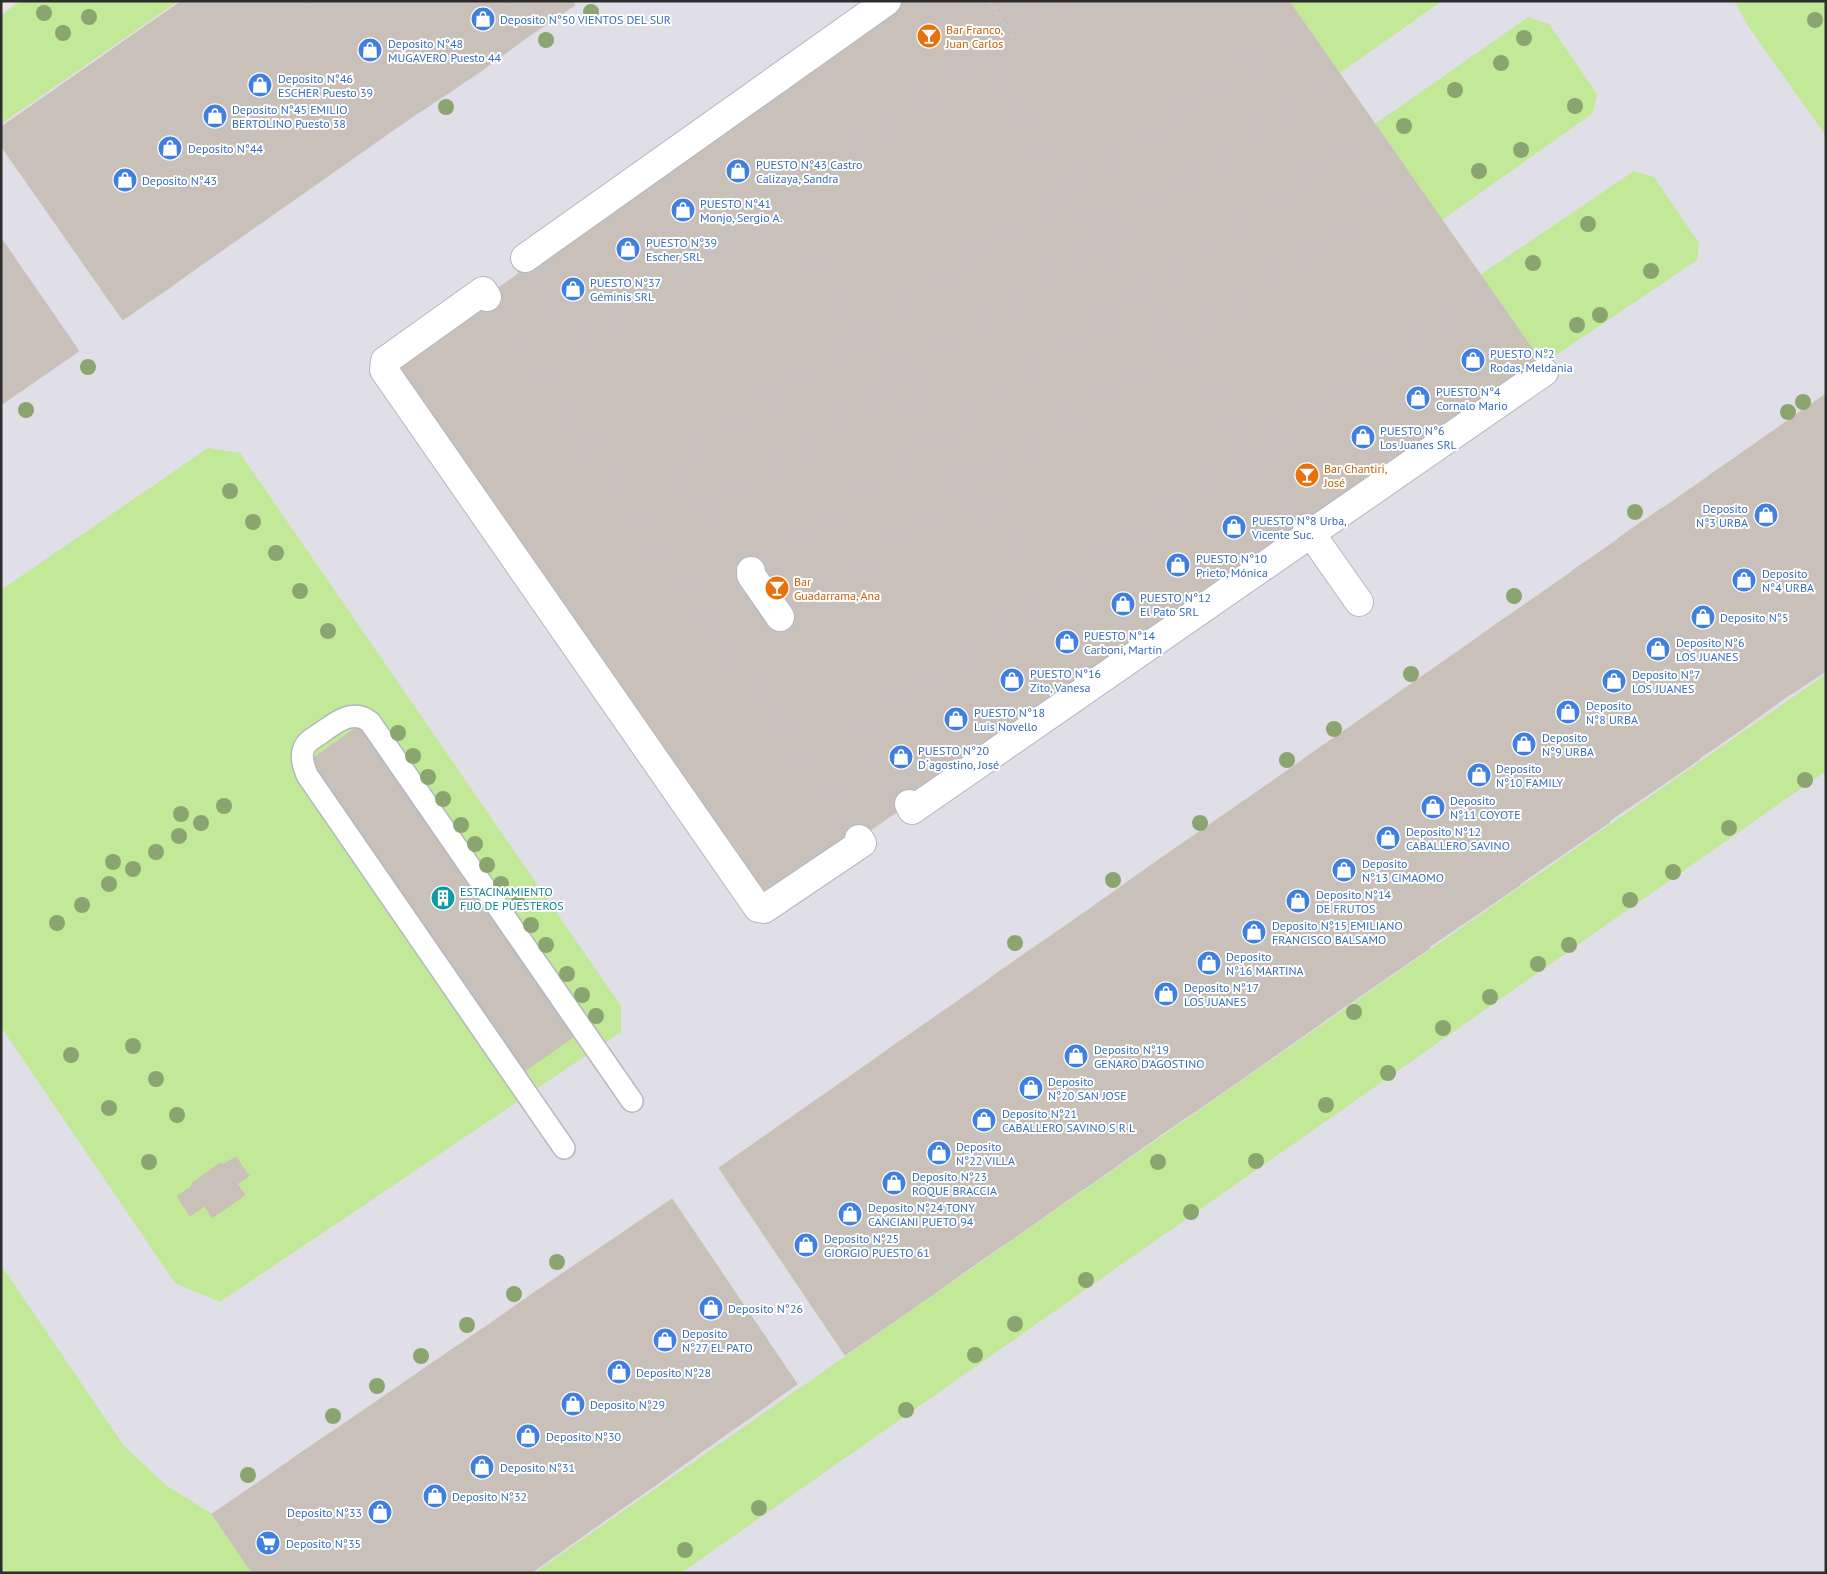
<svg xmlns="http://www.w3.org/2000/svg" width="1827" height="1574" viewBox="0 0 1827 1574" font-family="'PT Sans',sans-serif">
<rect width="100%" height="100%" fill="#efe5de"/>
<path fill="#e0dfe7" d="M18 1H1826V1573H1V13Z"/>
<g fill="#c1e997">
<path d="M21 1H178L1 124V15Z"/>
<path d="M1289 1H1442L1340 73Z"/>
<path d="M1734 1H1826V136L1748 26Z"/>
<path d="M1528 17 1549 24 1597 94 1593 113 1442 220 1375 124Z"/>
<path d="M1634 171 1654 177 1699 243 1697 260 1543 364 1480 275Z"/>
<path d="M208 448 240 453 621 1006V1032L220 1302 175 1283 1 1027V590Z"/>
<path d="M1826 674V771L681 1573H534Z"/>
<path d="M1 1265 124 1446 167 1486 212 1514 252 1573H1Z"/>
</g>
<g fill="#c8c0b9" stroke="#cbc1b7">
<path d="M181 1H235L347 162 302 194 172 8Z"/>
<path d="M182 1H577L123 320 1 143V127Z"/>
<path d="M235 1H302L392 130 347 162Z"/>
<path d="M302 1H370L438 100 392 130Z"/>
<path d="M370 1H437L484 69 438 100Z"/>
<path d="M437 1H504L529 36 484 69Z"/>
<path d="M504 1H572L575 5 529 36Z"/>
<path d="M901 1H1289L1543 364 761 906 389 366Z"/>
<path d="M172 8 302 194 257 225 127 39Z"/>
<path d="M127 39 257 225 212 256 82 71Z"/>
<path d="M82 71 212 256 168 289 38 103Z"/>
<path d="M38 103 168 289 122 319 1 146V128Z"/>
<path d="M1 238 79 351 1 405Z"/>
<path d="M1826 394V669L845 1355 719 1168Z"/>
<path d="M1826 394V456L1797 414Z"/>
<path d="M1797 414 1826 457V554L1752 446Z"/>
<path d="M1752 446 1826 554V652L1707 477Z"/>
<path d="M1707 478 1826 651V671L1790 695 1662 509Z"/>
<path d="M1662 508 1789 695 1745 727 1617 539Z"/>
<path d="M1617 540 1745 727 1700 758 1572 571Z"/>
<path d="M1572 572 1700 759 1655 790 1527 603Z"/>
<path d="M1527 603 1655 790 1609 821 1482 634Z"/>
<path d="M1482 635 1610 822 1565 853 1438 666Z"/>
<path d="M1437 666 1565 853 1520 884 1393 697Z"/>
<path d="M1392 698 1520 885 1475 916 1347 729Z"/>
<path d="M361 724 576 1035 525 1071 311 760Z"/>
<path d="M1347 729 1475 916 1429 947 1302 760Z"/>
<path d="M1302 761 1430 948 1385 979 1257 792Z"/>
<path d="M1257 792 1385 979 1340 1010 1212 823Z"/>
<path d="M1212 823 1340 1010 1296 1041 1167 854Z"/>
<path d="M1167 854 1296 1041 1252 1072 1123 885Z"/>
<path d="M1123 885 1252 1072 1209 1102 1081 916Z"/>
<path d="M1081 916 1209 1102 1162 1134 1033 948Z"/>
<path d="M1033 948 1162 1134 1118 1165 990 978Z"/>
<path d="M990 979 1117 1166 1072 1197 944 1011Z"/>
<path d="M944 1011 1072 1197 1024 1231 897 1043Z"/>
<path d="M897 1043 1024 1231 980 1261 853 1075Z"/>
<path d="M853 1075 980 1261 935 1293 809 1105Z"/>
<path d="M809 1105 935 1293 892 1323 765 1136Z"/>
<path d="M765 1136 892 1323 845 1355 719 1168Z"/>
<path d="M236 1157 249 1176 237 1184 245 1195 212 1218 205 1206 190 1216 177 1196 191 1187 192 1183 220 1163 224 1164Z"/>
<path d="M672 1199 797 1384 531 1573H252L212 1514Z"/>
<path d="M672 1199 797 1384 751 1417 625 1231Z"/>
<path d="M625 1231 751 1417 705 1449 578 1263Z"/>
<path d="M578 1263 705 1449 660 1482 532 1294Z"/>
<path d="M532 1294 660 1482 614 1514 487 1326Z"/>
<path d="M487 1326 614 1514 569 1545 441 1357Z"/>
<path d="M441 1357 569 1545 531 1573H520L395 1389Z"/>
<path d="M395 1389 520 1573H455L350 1420Z"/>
<path d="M350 1420 455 1573H389L305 1450Z"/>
<path d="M305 1450 389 1573H322L260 1482Z"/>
<path d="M260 1482 322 1573H255L214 1513Z"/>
</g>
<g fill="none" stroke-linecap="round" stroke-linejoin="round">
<g stroke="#c8c0bb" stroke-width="28" stroke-dasharray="28 14" stroke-linecap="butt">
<path d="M940 1 1307 528"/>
<path d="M1297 29 677 464 676 469 703 510 709 512 1332 79"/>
<path d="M810 256 1024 559"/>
<path d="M525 258 580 338 585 339 1064 1"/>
<path d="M487 297 859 839"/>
<path d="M751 571 1373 130"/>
<path d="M780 617 783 618 1410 181"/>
<path d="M909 804 858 734 859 728 1485 289"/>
</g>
<defs>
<path id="lane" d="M564 1148 307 775C304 766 300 758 304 748 307 741 315 737 321 733 335 723 353 708 370 722L632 1101"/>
<g id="street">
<path d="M525 258 887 1"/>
<path d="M487 297 483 291 385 361 384 370 758 908 764 909 862 843 859 839"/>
<path d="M1307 528 1359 602"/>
<path d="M751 571V575L780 617"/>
<path d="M909 804 912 810 1544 372"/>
</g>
</defs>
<use href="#lane" stroke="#b2b7c1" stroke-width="24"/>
<use href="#street" stroke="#b2b7c1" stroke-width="30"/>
<path stroke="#c8c8c8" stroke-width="3" stroke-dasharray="4 2.5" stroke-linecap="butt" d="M989 1 1013 38"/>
<use href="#lane" stroke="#fff" stroke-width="21"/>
<use href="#street" stroke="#fff" stroke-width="28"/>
</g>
<g fill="#8aa56f">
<circle cx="591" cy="12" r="8"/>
<circle cx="44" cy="13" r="8"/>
<circle cx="89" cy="17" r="8"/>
<circle cx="1815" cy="20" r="8"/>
<circle cx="63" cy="33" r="8"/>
<circle cx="1524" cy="38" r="8"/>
<circle cx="546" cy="40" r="8"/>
<circle cx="1501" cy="63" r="8"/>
<circle cx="1455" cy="90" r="8"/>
<circle cx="1575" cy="106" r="8"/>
<circle cx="446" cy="107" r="8"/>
<circle cx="1404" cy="126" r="8"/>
<circle cx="1521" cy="150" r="8"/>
<circle cx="1479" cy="171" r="8"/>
<circle cx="1588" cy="224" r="8"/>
<circle cx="1533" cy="263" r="8"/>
<circle cx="1651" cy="271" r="8"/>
<circle cx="1600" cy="315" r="8"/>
<circle cx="1577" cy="325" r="8"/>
<circle cx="88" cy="367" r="8"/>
<circle cx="1803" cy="402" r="8"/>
<circle cx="26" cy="410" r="8"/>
<circle cx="1788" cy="412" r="8"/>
<circle cx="230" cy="491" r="8"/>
<circle cx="1635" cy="512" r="8"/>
<circle cx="253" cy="522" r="8"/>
<circle cx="276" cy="553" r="8"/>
<circle cx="300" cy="591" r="8"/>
<circle cx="1514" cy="596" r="8"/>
<circle cx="328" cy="631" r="8"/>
<circle cx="1411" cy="674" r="8"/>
<circle cx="1334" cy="729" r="8"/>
<circle cx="398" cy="733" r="8"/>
<circle cx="413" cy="756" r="8"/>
<circle cx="1287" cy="760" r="8"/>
<circle cx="428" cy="777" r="8"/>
<circle cx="1805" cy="780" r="8"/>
<circle cx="443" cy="799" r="8"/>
<circle cx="224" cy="806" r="8"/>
<circle cx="181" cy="814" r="8"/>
<circle cx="201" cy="823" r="8"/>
<circle cx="1200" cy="823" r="8"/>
<circle cx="461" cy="825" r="8"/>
<circle cx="1729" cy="828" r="8"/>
<circle cx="179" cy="836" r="8"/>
<circle cx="475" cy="844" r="8"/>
<circle cx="156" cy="852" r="8"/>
<circle cx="113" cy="862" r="8"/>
<circle cx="487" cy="865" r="8"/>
<circle cx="133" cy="869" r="8"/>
<circle cx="1673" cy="872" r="8"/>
<circle cx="1113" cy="880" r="8"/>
<circle cx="109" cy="884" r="8"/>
<circle cx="501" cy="884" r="8"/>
<circle cx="1630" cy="900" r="8"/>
<circle cx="518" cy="904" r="8"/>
<circle cx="82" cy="905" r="8"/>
<circle cx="57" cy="923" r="8"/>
<circle cx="531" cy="925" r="8"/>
<circle cx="1015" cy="943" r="8"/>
<circle cx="546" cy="945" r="8"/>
<circle cx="1569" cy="945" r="8"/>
<circle cx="1538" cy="964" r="8"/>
<circle cx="567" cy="974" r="8"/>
<circle cx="582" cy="995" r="8"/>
<circle cx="1490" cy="997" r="8"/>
<circle cx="1354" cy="1012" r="8"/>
<circle cx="596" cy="1016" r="8"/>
<circle cx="1443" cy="1028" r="8"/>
<circle cx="133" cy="1046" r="8"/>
<circle cx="71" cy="1055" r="8"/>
<circle cx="1388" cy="1073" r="8"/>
<circle cx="156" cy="1079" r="8"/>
<circle cx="1326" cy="1105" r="8"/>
<circle cx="109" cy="1108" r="8"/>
<circle cx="177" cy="1115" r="8"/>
<circle cx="1256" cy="1161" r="8"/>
<circle cx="149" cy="1162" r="8"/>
<circle cx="1158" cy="1162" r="8"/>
<circle cx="1191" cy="1212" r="8"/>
<circle cx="557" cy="1262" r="8"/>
<circle cx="1086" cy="1280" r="8"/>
<circle cx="514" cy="1294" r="8"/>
<circle cx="1015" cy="1324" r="8"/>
<circle cx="467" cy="1325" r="8"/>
<circle cx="975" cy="1355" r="8"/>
<circle cx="421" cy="1356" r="8"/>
<circle cx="377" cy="1386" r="8"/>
<circle cx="906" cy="1410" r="8"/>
<circle cx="333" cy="1416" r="8"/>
<circle cx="248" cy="1475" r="8"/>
<circle cx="759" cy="1508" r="8"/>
<circle cx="685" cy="1550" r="8"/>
</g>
<defs>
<symbol id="shop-disc" viewBox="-11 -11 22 22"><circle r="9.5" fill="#3f7fe0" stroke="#fff"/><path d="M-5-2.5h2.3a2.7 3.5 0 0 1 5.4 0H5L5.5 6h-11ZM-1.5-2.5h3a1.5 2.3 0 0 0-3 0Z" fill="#fff"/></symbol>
<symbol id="bar-disc" viewBox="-11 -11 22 22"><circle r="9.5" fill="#e8710a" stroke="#fff"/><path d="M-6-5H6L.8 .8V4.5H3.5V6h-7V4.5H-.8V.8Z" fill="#fff"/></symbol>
<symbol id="building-disc" viewBox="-11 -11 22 22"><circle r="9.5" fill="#0f9aa8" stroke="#fff"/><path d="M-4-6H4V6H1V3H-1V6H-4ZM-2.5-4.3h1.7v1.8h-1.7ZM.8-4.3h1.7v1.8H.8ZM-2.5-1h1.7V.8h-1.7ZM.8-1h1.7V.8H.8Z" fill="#fff"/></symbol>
<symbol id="supermarket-disc" viewBox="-11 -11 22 22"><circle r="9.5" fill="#3f7fe0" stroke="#fff"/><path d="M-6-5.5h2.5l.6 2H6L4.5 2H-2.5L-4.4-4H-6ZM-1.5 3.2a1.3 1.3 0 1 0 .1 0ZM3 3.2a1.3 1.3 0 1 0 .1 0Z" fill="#fff"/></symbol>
</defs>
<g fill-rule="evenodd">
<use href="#shop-disc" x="469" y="5" width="28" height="28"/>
<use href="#bar-disc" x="915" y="22" width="28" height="28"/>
<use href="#shop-disc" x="356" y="36" width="28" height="28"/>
<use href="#shop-disc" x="246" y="71" width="28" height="28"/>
<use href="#shop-disc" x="201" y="102" width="28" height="28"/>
<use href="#shop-disc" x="156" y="134" width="28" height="28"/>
<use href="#shop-disc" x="724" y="157" width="28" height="28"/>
<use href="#shop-disc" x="111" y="166" width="28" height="28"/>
<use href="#shop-disc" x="669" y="196" width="28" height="28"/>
<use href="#shop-disc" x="614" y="235" width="28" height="28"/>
<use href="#shop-disc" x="559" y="275" width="28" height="28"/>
<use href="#shop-disc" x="1459" y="346" width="28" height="28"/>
<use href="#shop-disc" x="1404" y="384" width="28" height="28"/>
<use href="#shop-disc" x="1349" y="423" width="28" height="28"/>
<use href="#bar-disc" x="1293" y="461" width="28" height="28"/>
<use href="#shop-disc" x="1752" y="501" width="28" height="28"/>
<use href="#shop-disc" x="1220" y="513" width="28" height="28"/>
<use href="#shop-disc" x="1164" y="551" width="28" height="28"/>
<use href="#shop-disc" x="1730" y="566" width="28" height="28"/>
<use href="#bar-disc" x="763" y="574" width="28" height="28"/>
<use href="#shop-disc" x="1109" y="590" width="28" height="28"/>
<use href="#shop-disc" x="1689" y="603" width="28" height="28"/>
<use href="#shop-disc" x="1053" y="628" width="28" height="28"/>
<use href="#shop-disc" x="1644" y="635" width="28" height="28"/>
<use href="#shop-disc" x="998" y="666" width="28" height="28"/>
<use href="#shop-disc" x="1600" y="667" width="28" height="28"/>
<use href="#shop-disc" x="1554" y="698" width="28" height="28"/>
<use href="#shop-disc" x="942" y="705" width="28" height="28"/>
<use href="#shop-disc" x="1510" y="730" width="28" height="28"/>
<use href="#shop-disc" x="887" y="743" width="28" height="28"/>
<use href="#shop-disc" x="1465" y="761" width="28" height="28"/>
<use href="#shop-disc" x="1419" y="793" width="28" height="28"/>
<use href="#shop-disc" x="1374" y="824" width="28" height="28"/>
<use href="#shop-disc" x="1330" y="856" width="28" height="28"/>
<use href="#building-disc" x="429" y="884" width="28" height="28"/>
<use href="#shop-disc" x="1284" y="887" width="28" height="28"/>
<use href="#shop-disc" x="1240" y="918" width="28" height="28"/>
<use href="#shop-disc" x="1195" y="949" width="28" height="28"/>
<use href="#shop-disc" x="1152" y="980" width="28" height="28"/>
<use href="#shop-disc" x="1062" y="1042" width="28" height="28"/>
<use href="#shop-disc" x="1017" y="1074" width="28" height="28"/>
<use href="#shop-disc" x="970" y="1106" width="28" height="28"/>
<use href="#shop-disc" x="925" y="1139" width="28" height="28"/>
<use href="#shop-disc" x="880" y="1169" width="28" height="28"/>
<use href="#shop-disc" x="836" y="1200" width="28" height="28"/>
<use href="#shop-disc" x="792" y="1231" width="28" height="28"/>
<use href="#shop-disc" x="697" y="1294" width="28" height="28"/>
<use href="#shop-disc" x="651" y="1326" width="28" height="28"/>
<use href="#shop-disc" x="605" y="1358" width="28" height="28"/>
<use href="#shop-disc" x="559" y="1390" width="28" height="28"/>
<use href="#shop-disc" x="514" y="1422" width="28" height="28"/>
<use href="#shop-disc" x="468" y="1453" width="28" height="28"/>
<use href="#shop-disc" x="421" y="1482" width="28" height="28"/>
<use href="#shop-disc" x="366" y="1498" width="28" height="28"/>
<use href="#supermarket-disc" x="254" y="1529" width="28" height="28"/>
</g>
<g text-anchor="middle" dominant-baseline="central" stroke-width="4" stroke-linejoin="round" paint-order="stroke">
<g font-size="12" fill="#366cbe" stroke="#fff" text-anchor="start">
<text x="500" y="19">Deposito N°50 VIENTOS DEL SUR</text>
<text x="388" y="43">Deposito N°48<tspan x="388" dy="14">MUGAVERO Puesto 44</tspan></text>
<text x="278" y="78">Deposito N°46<tspan x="278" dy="14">ESCHER Puesto 39</tspan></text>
<text x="232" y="109">Deposito N°45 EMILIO<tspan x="232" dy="14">BERTOLINO Puesto 38</tspan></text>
<text x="188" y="148">Deposito N°44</text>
<text x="756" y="164">PUESTO N°43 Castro<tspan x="756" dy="14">Calizaya, Sandra</tspan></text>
<text x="142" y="180">Deposito N°43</text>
<text x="700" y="203">PUESTO N°41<tspan x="700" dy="14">Monjo, Sergio A.</tspan></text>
<text x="646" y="242">PUESTO N°39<tspan x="646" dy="14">Escher SRL</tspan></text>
<text x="590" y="282">PUESTO N°37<tspan x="590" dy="14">Géminis SRL</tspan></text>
<text x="1490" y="353">PUESTO N°2<tspan x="1490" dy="14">Rodas, Meldania</tspan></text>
<text x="1436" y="391">PUESTO N°4<tspan x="1436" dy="14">Cornalo Mario</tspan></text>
<text x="1380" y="430">PUESTO N°6<tspan x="1380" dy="14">Los Juanes SRL</tspan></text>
<text x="1748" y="508" text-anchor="end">Deposito<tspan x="1748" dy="14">N°3 URBA</tspan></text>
<text x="1252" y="520">PUESTO N°8 Urba,<tspan x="1252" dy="14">Vicente Suc.</tspan></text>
<text x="1196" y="558">PUESTO N°10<tspan x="1196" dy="14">Prieto, Mónica</tspan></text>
<text x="1762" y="573">Deposito<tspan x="1762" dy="14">N°4 URBA</tspan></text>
<text x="1140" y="597">PUESTO N°12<tspan x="1140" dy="14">El Pato SRL</tspan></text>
<text x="1720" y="617">Deposito N°5</text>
<text x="1084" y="635">PUESTO N°14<tspan x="1084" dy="14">Carboni, Martín</tspan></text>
<text x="1676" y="642">Deposito N°6<tspan x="1676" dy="14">LOS JUANES</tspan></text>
<text x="1030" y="673">PUESTO N°16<tspan x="1030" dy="14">Zito, Vanesa</tspan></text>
<text x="1632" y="674">Deposito N°7<tspan x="1632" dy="14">LOS JUANES</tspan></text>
<text x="1586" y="705">Deposito<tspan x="1586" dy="14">N°8 URBA</tspan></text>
<text x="974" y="712">PUESTO N°18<tspan x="974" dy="14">Luis Novello</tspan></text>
<text x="1542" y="737">Deposito<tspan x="1542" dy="14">N°9 URBA</tspan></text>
<text x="918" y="750">PUESTO N°20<tspan x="918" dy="14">D´agostino, José</tspan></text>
<text x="1496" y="768">Deposito<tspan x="1496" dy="14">N°10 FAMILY</tspan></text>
<text x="1450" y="800">Deposito<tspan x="1450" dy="14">N°11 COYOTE</tspan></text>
<text x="1406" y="831">Deposito N°12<tspan x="1406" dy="14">CABALLERO SAVINO</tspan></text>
<text x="1362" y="863">Deposito<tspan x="1362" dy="14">N°13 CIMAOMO</tspan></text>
<text x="1316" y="894">Deposito N°14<tspan x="1316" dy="14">DE FRUTOS</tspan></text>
<text x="1272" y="925">Deposito N°15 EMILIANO<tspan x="1272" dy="14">FRANCISCO BALSAMO</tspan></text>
<text x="1226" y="956">Deposito<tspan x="1226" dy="14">N°16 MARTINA</tspan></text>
<text x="1184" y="987">Deposito N°17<tspan x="1184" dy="14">LOS JUANES</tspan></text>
<text x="1094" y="1049">Deposito N°19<tspan x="1094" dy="14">GENARO D'AGOSTINO</tspan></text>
<text x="1048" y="1081">Deposito<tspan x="1048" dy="14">N°20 SAN JOSE</tspan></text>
<text x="1002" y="1113">Deposito N°21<tspan x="1002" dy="14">CABALLERO SAVINO S R L</tspan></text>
<text x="956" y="1146">Deposito<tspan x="956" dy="14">N°22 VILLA</tspan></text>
<text x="912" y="1176">Deposito N°23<tspan x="912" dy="14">ROQUE BRACCIA</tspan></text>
<text x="868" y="1207">Deposito N°24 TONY<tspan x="868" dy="14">CANCIANI PUETO 94</tspan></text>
<text x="824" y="1238">Deposito N°25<tspan x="824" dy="14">GIORGIO PUESTO 61</tspan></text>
<text x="728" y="1308">Deposito N°26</text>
<text x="682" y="1333">Deposito<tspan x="682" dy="14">N°27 EL PATO</tspan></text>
<text x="636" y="1372">Deposito N°28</text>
<text x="590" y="1404">Deposito N°29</text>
<text x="546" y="1436">Deposito N°30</text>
<text x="500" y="1467">Deposito N°31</text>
<text x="452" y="1496">Deposito N°32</text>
<text x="362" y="1512" text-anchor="end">Deposito N°33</text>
<text x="286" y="1543">Deposito N°35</text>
</g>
<g font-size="12" fill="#c56008" stroke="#fff" text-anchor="start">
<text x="946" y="29">Bar Franco,<tspan x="946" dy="14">Juan Carlos</tspan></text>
<text x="1324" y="468">Bar Chantiri,<tspan x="1324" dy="14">José</tspan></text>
<text x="794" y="581">Bar<tspan x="794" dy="14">Guadarrama, Ana</tspan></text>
</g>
<g font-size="12" fill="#0d838f" stroke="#fff" text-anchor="start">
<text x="460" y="891">ESTACINAMIENTO<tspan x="460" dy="14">FIJO DE PUESTEROS</tspan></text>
</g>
</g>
<rect width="1827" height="1574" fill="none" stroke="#2d2d2d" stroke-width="5"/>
</svg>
